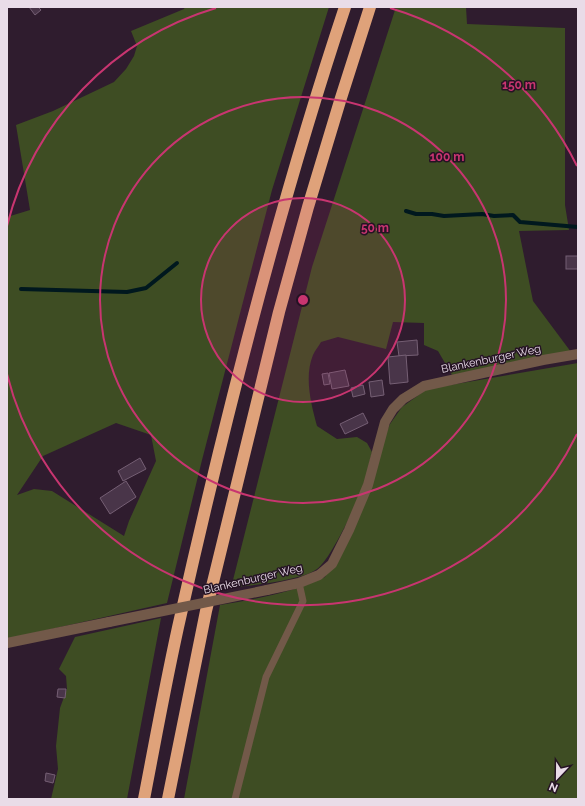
<svg xmlns="http://www.w3.org/2000/svg" width="585" height="806" viewBox="0 0 585 806" font-family="Raleway,sans-serif">
<rect width="100%" height="100%" fill="#2f1c2e"/>
<g fill="#3e4d23" fill-rule="evenodd">
<path d="M185 7H329L272 190 202 460 167 603 7 639V217L30 210 16 125 53 111 114 82 126 69 134 56 137 46 131 31 184 9ZM116 423 151 435 156 461 129 521 124 536 52 491 34 489 17 495 43 456Z"/>
<path d="M396 7H466L467 24 565 28V205L569 230 519 231 533 301 571 352 452 375 438 351 424 345V323L393 322 386 349 338 337 321 342C319 346 315 350 313 355 304 377 311 404 317 426L337 439 357 437 367 443 372 452C369 463 367 474 364 485 357 503 331 559 317 569 301 581 251 585 231 588L312 267Z"/>
<path d="M578 363V799H184L220 605C255 599 292 593 325 577L390 424 402 407 427 389Z"/>
<path d="M161 618 127 799H51L58 769 56 746 60 708 67 689 66 676 59 669 75 637Z"/>
</g>
<g fill="none" stroke-linecap="round" stroke-linejoin="round">
<g stroke="#00181e" stroke-width="4">
<path d="M406 211 416 214H432L444 216 482 214 494 216 513 215 520 222 578 227"/>
<path d="M21 289 127 292 146 288 177 263"/>
</g>
</g>
<g fill="#493549" stroke="#755f74">
<path d="M29 7H38L41 10 35 15Z"/>
<rect x="566" y="256" width="12" height="13"/>
<path d="M417 340 418 355 399 356 397 342Z"/>
<path d="M406 355 408 382 390 384 388 357Z"/>
<path d="M345 370 349 386 332 389 329 373Z"/>
<path d="M328 373 330 384 324 385 322 374Z"/>
<path d="M382 380 384 395 371 397 369 382Z"/>
<path d="M363 385 365 394 353 397 351 388Z"/>
<path d="M363 413 368 423 345 434 340 424Z"/>
<path d="M140 458 146 469 123 481 118 471Z"/>
<path d="M126 481 136 497 110 514 100 498Z"/>
<path d="M58 689H66L65 698 57 697Z"/>
<path d="M46 773 55 775 53 783 45 781Z"/>
</g>
<g fill="none" stroke-linecap="round" stroke-linejoin="round">
<path stroke="#725949" stroke-width="7" d="M235 799 266 677 303 601 299 583"/>
<g stroke="#725949" stroke-width="10">
<path d="M267 590 299 583 319 575 332 564 349 530 368 485 385 422 393 409 403 399 424 386 543 360 578 354"/>
<path d="M7 643 109 622"/>
</g>
<g stroke="#dfa27a" stroke-width="12">
<path d="M144 799C156 737 167 675 181 614 227 410 279 205 345 7"/>
<path d="M168 799 206 611 279 312 308 207 340 101 370 7"/>
</g>
<path stroke="#725949" stroke-width="10" d="M109 622 267 590"/>
</g>
<circle cx="303" cy="300" r="102" fill="#c83570" fill-opacity=".12"/>
<g fill="none" stroke="#c83570" stroke-width="2">
<circle cx="303" cy="300" r="102"/>
<circle cx="303" cy="300" r="203"/>
<path d="M577 434A305 305 0 0 1 7 374M7 226A305 305 0 0 1 216 8M390 8A305 305 0 0 1 577 166"/>
</g>
<g text-anchor="middle" dominant-baseline="central" stroke-width="3" stroke-linejoin="round" paint-order="stroke">
<g font-size="11" fill="#e9dce8" stroke="#251324">
<text transform="translate(491 359) rotate(-12)">Blankenburger Weg</text>
<text transform="translate(253 579) rotate(-13)">Blankenburger Weg</text>
</g>
</g>
<circle cx="303" cy="300" r="6" fill="#c83570" stroke="#251324" stroke-width="2"/>
<g font-size="12" text-anchor="middle" font-weight="bold" fill="#c83570" stroke="#251324" stroke-width="3" stroke-linejoin="round" paint-order="stroke">
<text x="519" y="89">150 m</text>
<text x="447" y="161">100 m</text>
<text x="375" y="232">50 m</text>
</g>
<rect width="585" height="806" fill="none" stroke="#e9dce8" stroke-width="16"/>
<g transform="translate(557 778) rotate(202)" stroke="#251324" stroke-width="3" paint-order="stroke">
<path d="M0-3L7 15L0 10L-7 15Z" fill="#e9dce8"/>
<text y="-6" font-size="11" font-weight="bold" text-anchor="middle" fill="#e9dce8">N</text>
</g>
</svg>
